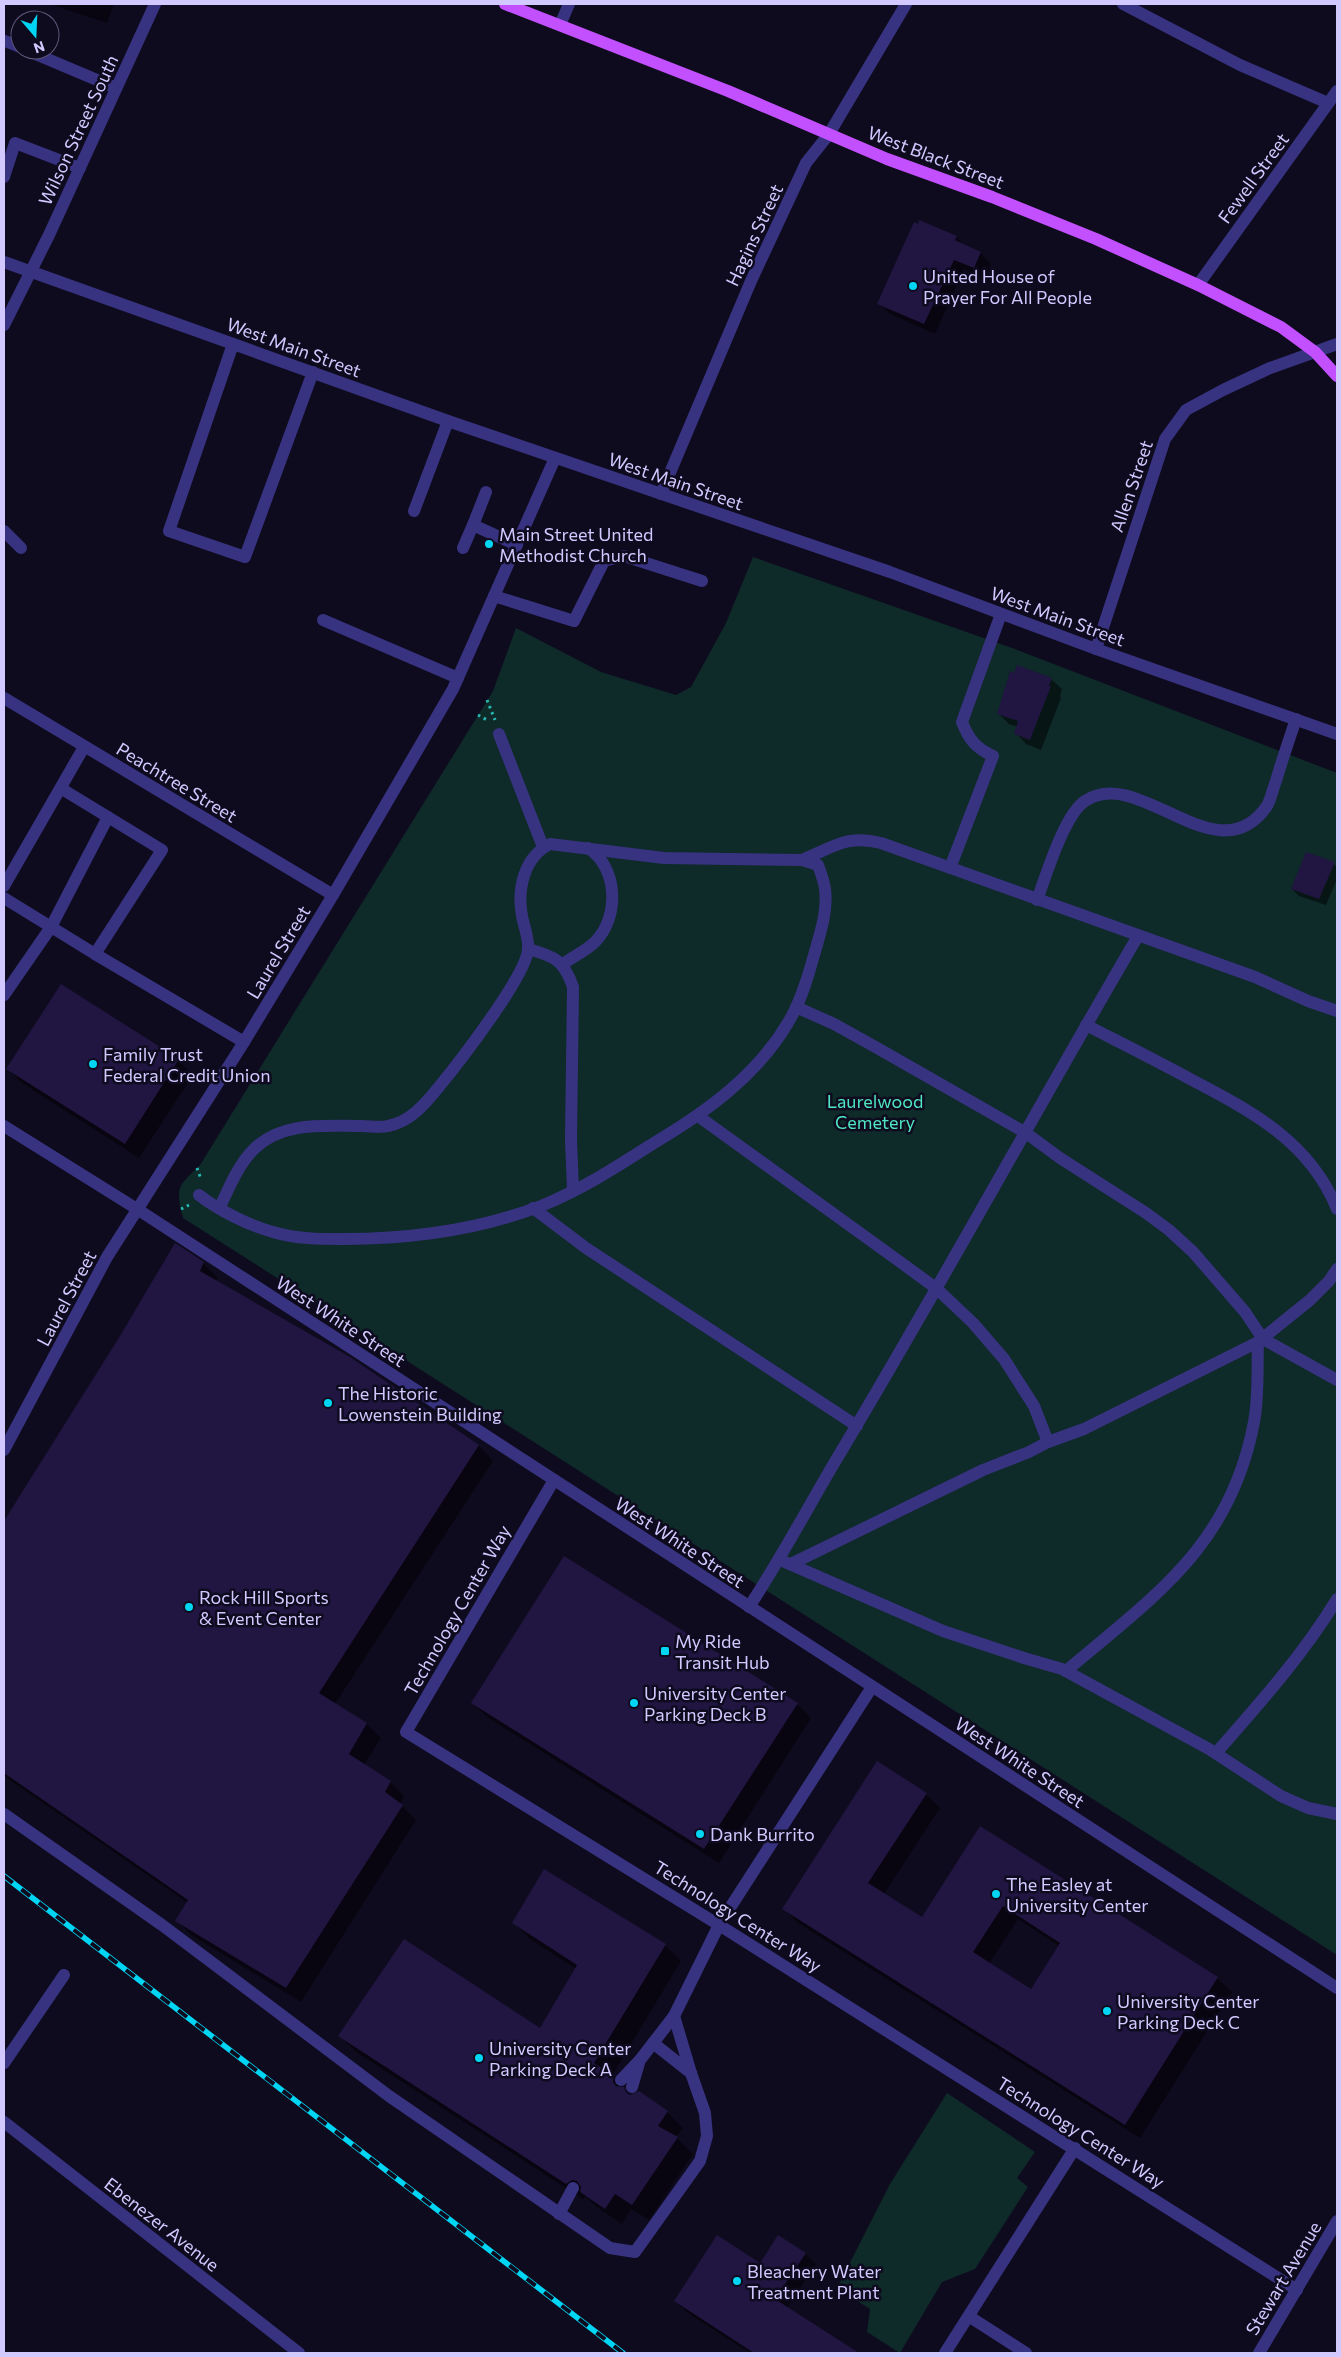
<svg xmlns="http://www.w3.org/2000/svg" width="1341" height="2357" viewBox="0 0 1341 2357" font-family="Commissioner,sans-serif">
<rect width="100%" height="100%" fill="#0f0b1f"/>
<g fill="#0e2a29">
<path d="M753 557 1015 649 1337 773V1955L183 1218C175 1186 178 1187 200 1165L493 691 516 628 601 672 676 695 691 687 726 623Z"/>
<path d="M947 2093 1035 2152 1017 2178 1028 2187 975 2269 942 2282 900 2353 867 2332 870 2309 837 2288 890 2184Z"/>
</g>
<g fill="#0007" fill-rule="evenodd">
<path d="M49 4H114L107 23Z"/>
<path d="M920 221 956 237 965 246 981 253 991 264 985 278 964 269 935 334 890 314 879 303Z"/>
<path d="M1051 679 1062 689 1060 696 1061 698 1041 750 1026 744 1016 733 1018 727 1009 724 998 713Z"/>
<path d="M1334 864 1337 867V879L1326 905 1299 896 1292 889Z"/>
<path d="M61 986 178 1060 193 1075 139 1158 22 1083 8 1069Z"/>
<path d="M203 1263 218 1278 216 1281 350 1358 479 1446 493 1461 335 1704 367 1724 381 1738 364 1765 390 1782 404 1796 400 1804 416 1820 301 2002 191 1935 177 1921 188 1903 4 1776V1523L121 1337Z"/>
<path d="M472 1703 797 1704 811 1718 719 1863 487 1717Z"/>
<path d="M926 1794 940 1808 884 1894 922 1918 980 1828 1217 1978 1232 1992 1140 2138 798 1923 784 1909ZM1018 1919 1059 1946 1031 1990 989 1964Z"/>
<path d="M545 1871 665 1945 681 1961 612 2076 631 2096 667 2112 683 2128 676 2137 693 2154 649 2220 631 2209 622 2224 598 2208 586 2197 583 2199 356 2052 340 2036 541 2029 576 1969 530 1939 514 1923Z"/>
<path d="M805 2254 816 2264 787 2308 857 2353H750L686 2312 676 2301Z"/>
</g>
<g fill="#201641" fill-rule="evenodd">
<path d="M919 220 957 236 955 240 981 252 974 268 954 260 924 324 877 304 914 222 918 224Z"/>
<path d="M1017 665 1052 678 1049 686H1051L1030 740 1014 734 1018 721 997 714 1010 671 1014 673Z"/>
<path d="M1306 852 1335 862 1319 899 1291 889Z"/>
<path d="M61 984 179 1059 125 1144 6 1069Z"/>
<path d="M175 1243 204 1262 200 1271 350 1357 479 1445 319 1693 367 1723 349 1754 391 1781 385 1792 403 1805 286 1988 175 1921 188 1900 4 1773V1521L120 1336Z"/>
<path d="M564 1556 798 1703 704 1849 471 1703Z"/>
<path d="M877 1761 927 1793 868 1883 922 1917 980 1826 1218 1977 1125 2125 782 1909ZM1003 1906 1060 1943 1031 1989 973 1952Z"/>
<path d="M544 1869 666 1944 594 2063 614 2076 613 2082 616 2086 624 2087 626 2092 630 2095 639 2091 668 2111 658 2126 678 2137 632 2205 615 2194 605 2209 580 2192 581 2187 577 2181 572 2180 566 2184 338 2036 404 1939 540 2028 577 1965 512 1923Z"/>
<path d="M717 2235 760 2263 778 2235 806 2253 775 2299 859 2353H754L674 2301Z"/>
</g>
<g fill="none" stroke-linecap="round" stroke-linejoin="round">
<g stroke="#26b7b1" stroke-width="3" stroke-dasharray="2.5 4" stroke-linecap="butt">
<path d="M487 700 495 720"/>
<path d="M478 715 489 721"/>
<path d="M197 1168 201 1179"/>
<path d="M181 1209 189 1205"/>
</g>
<g stroke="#383381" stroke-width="12">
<path d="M1123 4 1240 65 1328 103"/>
<path d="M560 25 569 4"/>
<path d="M5 41 20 47"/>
<path d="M26 50 116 88"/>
<path d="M4 177 15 143 80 168"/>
<path d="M4 262 448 421 890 572 1096 649 1337 734"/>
<path d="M1198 285 1337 91"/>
<path d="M4 325 49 235 155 4"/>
<path d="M233 344 169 531 245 557 313 372"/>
<path d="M661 494 751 281 806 163 829 134 906 4"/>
<path d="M414 511 448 421"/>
<path d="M473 525 486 492"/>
<path d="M4 531 21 548"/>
<path d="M463 548 473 525 517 545"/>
<path d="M494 596 574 621 604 561 624 556 702 581"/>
<path d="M323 620 458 678"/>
<path d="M1096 649 1165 439 1186 410 1223 390 1270 368 1337 344"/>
<path d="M4 698 333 895"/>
<path d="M499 734 543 847"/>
<path d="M62 789 162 850 95 954 244 1042"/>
<path d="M802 860C832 848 847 834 881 843L1255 977 1308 1001 1337 1011"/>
<path d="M950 868 993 756C976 748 969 740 962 722L1001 614"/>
<path d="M4 886 84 747"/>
<path d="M4 898 95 954"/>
<path d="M1037 900C1046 876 1064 815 1085 801 1139 764 1217 878 1267 806 1271 799 1273 788 1276 781 1282 760 1289 740 1296 719"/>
<path d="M528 949C554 956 564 960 573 987L571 1140 573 1190"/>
<path d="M563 964C573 957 587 950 595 942 620 917 618 867 588 848"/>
<path d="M4 995 51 927 108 817"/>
<path d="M796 1007 834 1024 879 1049 1026 1133 1060 1158 1146 1213 1169 1230 1193 1252 1245 1312 1263 1339 1337 1380"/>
<path d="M1086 1025C1121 1043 1157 1061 1192 1080 1253 1112 1310 1142 1337 1209"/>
<path d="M698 1116 903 1264 937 1289 973 1323 1004 1359 1034 1406 1048 1442"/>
<path d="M4 1126 137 1209 1337 1988"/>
<path d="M199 1195C218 1210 250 1226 273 1232 296 1239 320 1239 344 1239 411 1239 478 1230 541 1206 581 1190 618 1166 654 1143 706 1112 758 1075 789 1021 801 1001 808 977 814 955 820 934 828 911 825 889 824 881 821 873 818 865L802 860 664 858 550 844C524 857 517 889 522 916 524 927 529 938 528 949 527 975 457 1065 438 1088 425 1104 410 1122 388 1126 380 1128 370 1126 362 1126 325 1126 282 1121 254 1149 238 1165 229 1188 220 1207"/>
<path d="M533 1208 586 1248 857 1426"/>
<path d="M4 1450 107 1257 244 1042 333 895 453 689 555 458"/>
<path d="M554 1480 406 1732 719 1925 1297 2290"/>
<path d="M785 1562 943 1631 1024 1658 1062 1669 1209 1749 1281 1796 1308 1808 1337 1814"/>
<path d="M791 1564 983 1470 1029 1452 1048 1442 1084 1429 1258 1342 1310 1300 1329 1281 1337 1269"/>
<path d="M749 1607C780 1560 807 1509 836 1460 940 1287 1036 1110 1138 936"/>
<path d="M1066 1671C1156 1595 1231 1545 1254 1422 1259 1396 1257 1368 1258 1342"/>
<path d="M1216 1753C1259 1704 1303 1655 1337 1599"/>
<path d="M4 1814 162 1925 389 2096 610 2248 635 2252 700 2161 707 2136 705 2113 691 2073 674 2016"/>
<path d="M653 2043 691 2073"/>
<path d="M4 2063 64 1975"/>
<path d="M621 2080 640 2060 674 2016 719 1925 872 1687"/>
<path d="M632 2087 639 2063"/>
<path d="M4 2122 299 2353"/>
<path d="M559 2214 573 2188"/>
<path d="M970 2317 1026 2353"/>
<path d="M945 2353 1075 2148"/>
<path d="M1259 2353 1337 2221"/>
</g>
<path stroke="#c250ff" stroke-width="12" d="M505 4 728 91 887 159 992 197 1096 239 1198 285 1281 327 1315 352 1337 376"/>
<defs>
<path id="rail" d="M4 1876 623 2353"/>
</defs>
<use href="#rail" stroke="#00d6f4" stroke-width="5.5"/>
<use href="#rail" stroke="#0f0b1f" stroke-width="4" stroke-dasharray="11" stroke-linecap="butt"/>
</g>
<g fill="#00d6f4" stroke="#0f0b1f" stroke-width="2">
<circle cx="913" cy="286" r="5"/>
<circle cx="489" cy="544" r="5"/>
<circle cx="93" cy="1064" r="5"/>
<circle cx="328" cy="1403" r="5"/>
<circle cx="189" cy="1607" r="5"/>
<rect x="660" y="1646" width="10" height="10" rx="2.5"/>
<circle cx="634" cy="1703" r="5"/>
<circle cx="700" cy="1834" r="5"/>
<circle cx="996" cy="1894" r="5"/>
<circle cx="1107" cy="2011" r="5"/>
<circle cx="479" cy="2058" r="5"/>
<circle cx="737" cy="2281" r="5"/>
</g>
<g text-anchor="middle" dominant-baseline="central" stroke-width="5" stroke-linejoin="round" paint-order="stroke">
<g font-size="18" fill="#d1c9ff" stroke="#0f0b1f">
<text transform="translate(78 130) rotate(-65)">Wilson Street South</text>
<text transform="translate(936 157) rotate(21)">West Black Street</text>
<text transform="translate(1253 178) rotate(-54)">Fewell Street</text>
<text transform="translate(754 235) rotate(-65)">Hagins Street</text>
<text transform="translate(294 347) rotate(20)">West Main Street</text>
<text transform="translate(676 481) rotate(19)">West Main Street</text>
<text transform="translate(1131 486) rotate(-71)">Allen Street</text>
<text transform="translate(1058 616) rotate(20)">West Main Street</text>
<text transform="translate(177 782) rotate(31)">Peachtree Street</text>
<text transform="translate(278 952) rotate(-59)">Laurel Street</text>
<text transform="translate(66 1298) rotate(-62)">Laurel Street</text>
<text transform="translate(341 1321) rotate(33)">West White Street</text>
<text transform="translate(680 1542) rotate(33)">West White Street</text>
<text transform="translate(457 1610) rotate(-60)">Technology Center Way</text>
<text transform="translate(1020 1762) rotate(33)">West White Street</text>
<text transform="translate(738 1916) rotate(32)">Technology Center Way</text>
<text transform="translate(1081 2132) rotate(32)">Technology Center Way</text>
<text transform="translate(162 2224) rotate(38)">Ebenezer Avenue</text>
<text transform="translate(1283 2278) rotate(-59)">Stewart Avenue</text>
</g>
<g font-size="18" fill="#d1c9ff" stroke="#0f0b1f" text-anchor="start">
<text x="923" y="276">United House of<tspan x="923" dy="21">Prayer For All People</tspan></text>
<text x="499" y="534">Main Street United<tspan x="499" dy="21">Methodist Church</tspan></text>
<text x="103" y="1054">Family Trust<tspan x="103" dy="21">Federal Credit Union</tspan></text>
<text x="338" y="1393">The Historic<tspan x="338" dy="21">Lowenstein Building</tspan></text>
<text x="199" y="1597">Rock Hill Sports<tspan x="199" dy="21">&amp; Event Center</tspan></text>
<text x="675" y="1641">My Ride<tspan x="675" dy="21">Transit Hub</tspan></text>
<text x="644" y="1693">University Center<tspan x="644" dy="21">Parking Deck B</tspan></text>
<text x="710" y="1834">Dank Burrito</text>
<text x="1006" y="1884">The Easley at<tspan x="1006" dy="21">University Center</tspan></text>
<text x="1117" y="2001">University Center<tspan x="1117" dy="21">Parking Deck C</tspan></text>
<text x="489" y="2048">University Center<tspan x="489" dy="21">Parking Deck A</tspan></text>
<text x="747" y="2271">Bleachery Water<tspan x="747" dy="21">Treatment Plant</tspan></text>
</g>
<g font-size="18" fill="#4ee6c3" stroke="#0f0b1f">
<text x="875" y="1101">Laurelwood<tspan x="875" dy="21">Cemetery</tspan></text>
</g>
</g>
<rect width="1341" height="2357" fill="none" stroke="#d1c9ff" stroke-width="10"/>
<g transform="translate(35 35) rotate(161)"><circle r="24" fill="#0f0b1f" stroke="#5d5779"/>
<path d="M0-4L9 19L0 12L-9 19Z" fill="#00d6f4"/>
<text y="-8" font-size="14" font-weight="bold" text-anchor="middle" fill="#d1c9ff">N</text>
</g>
</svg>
